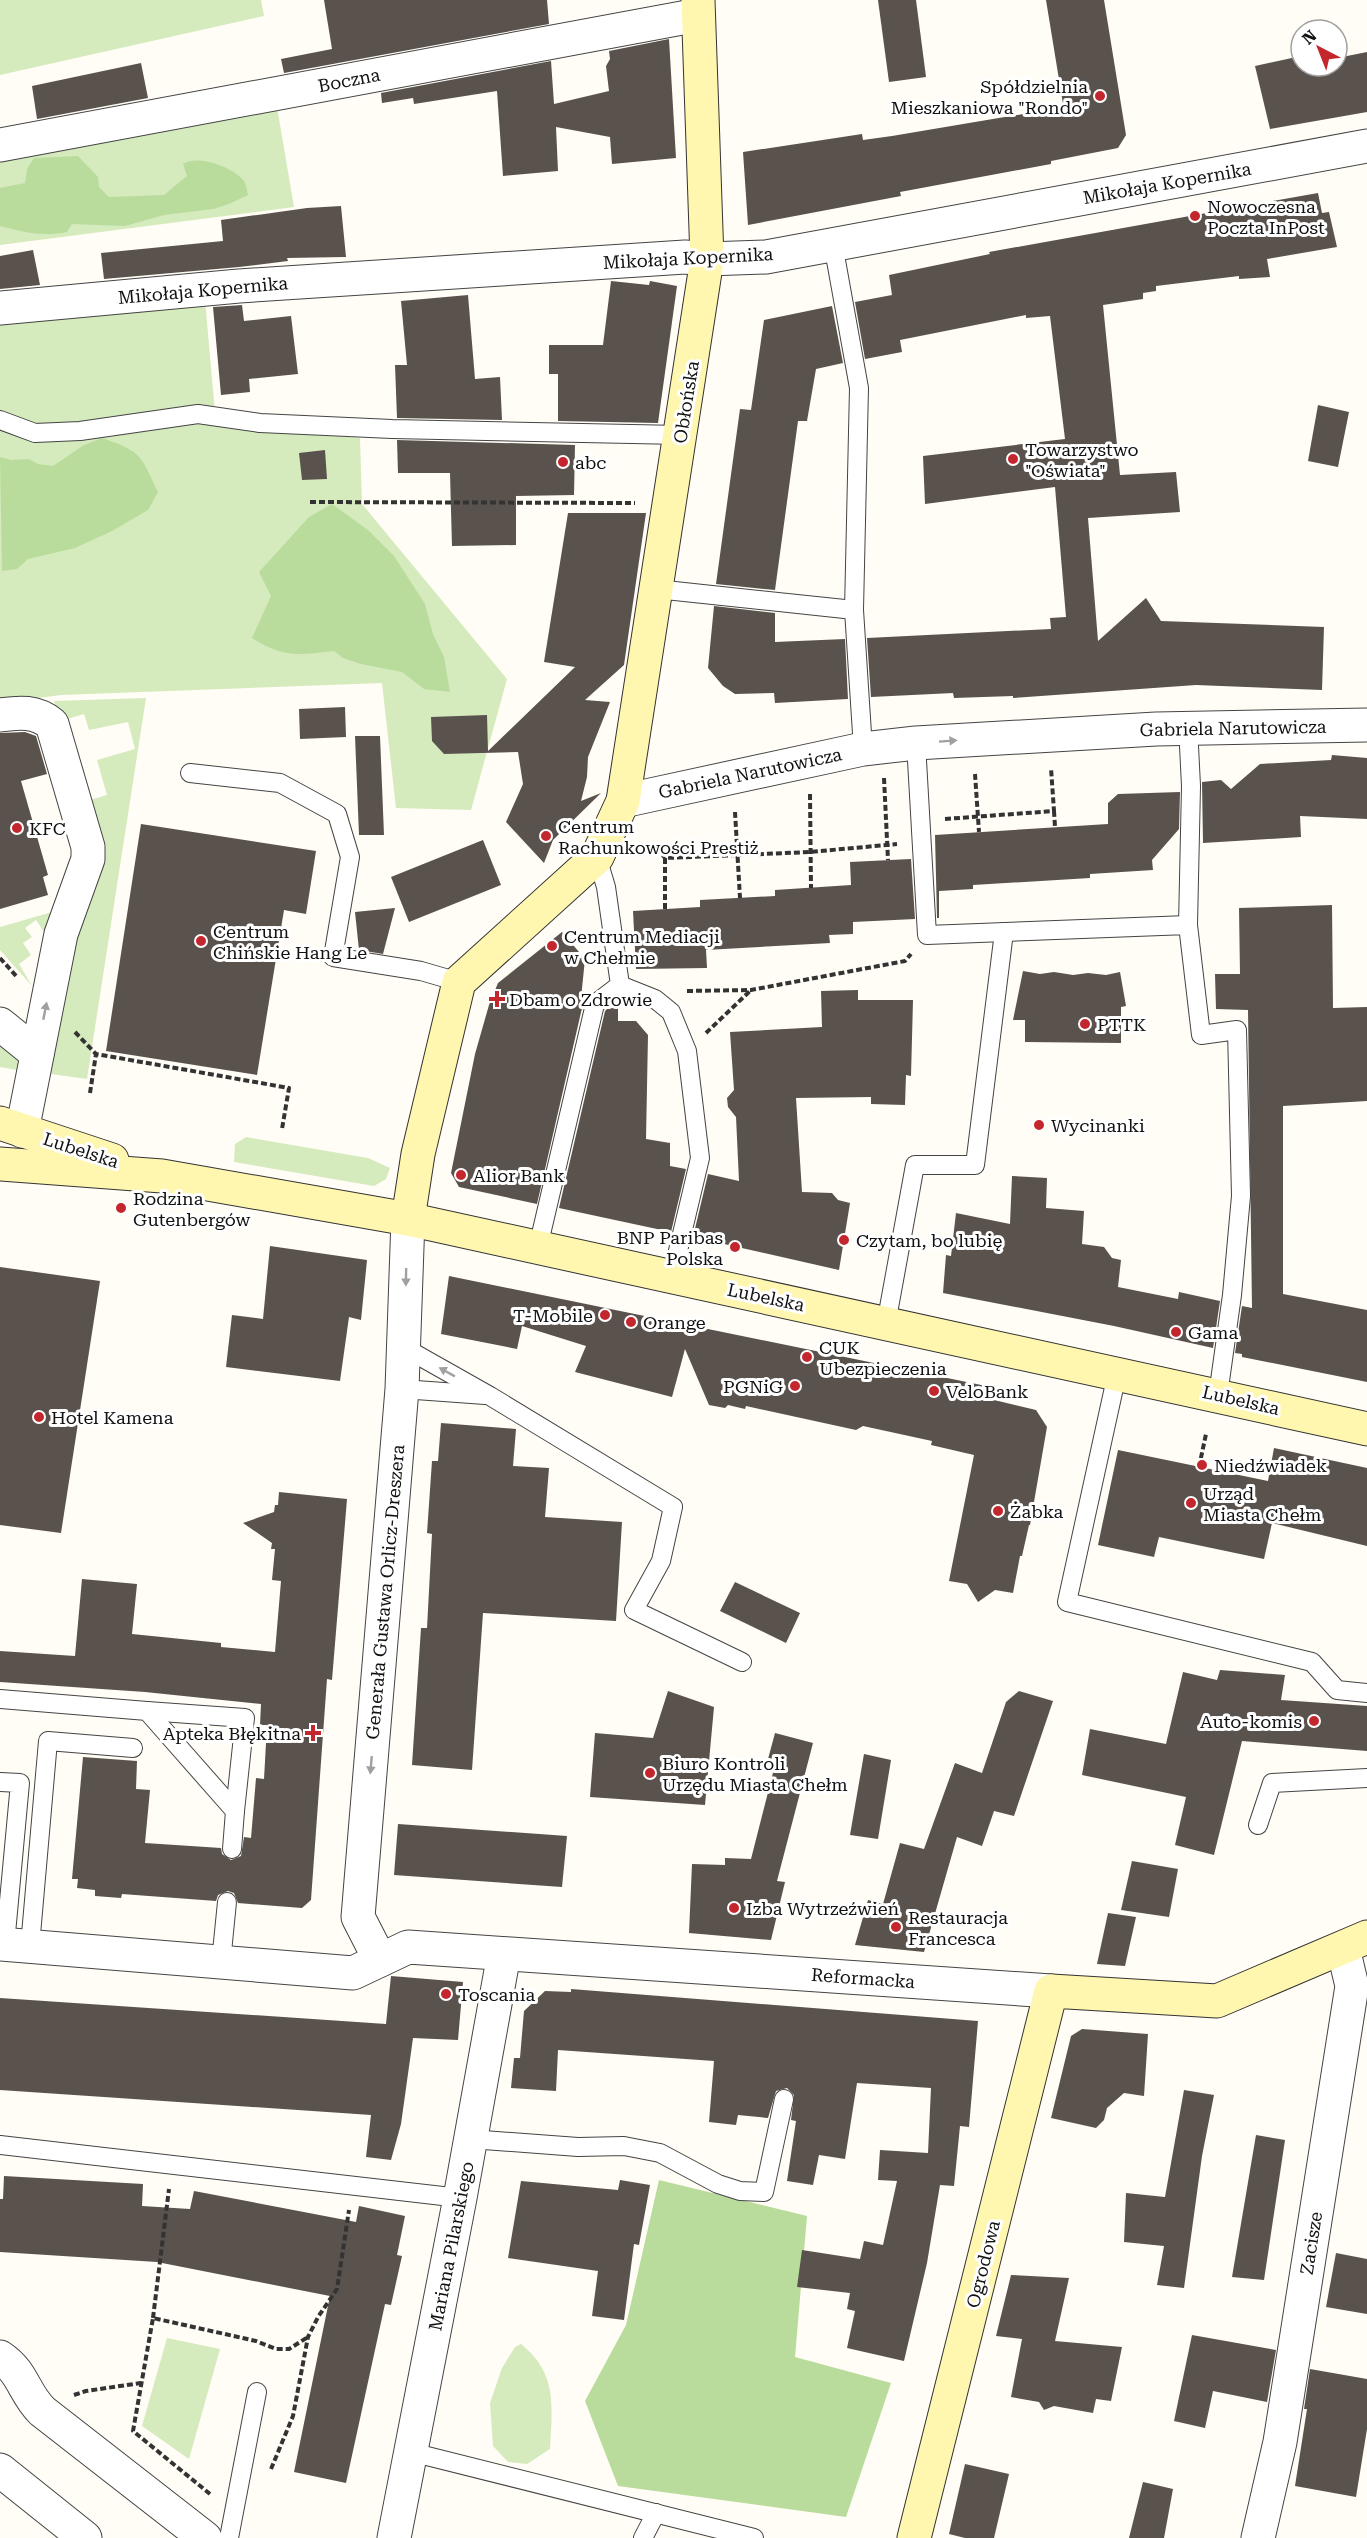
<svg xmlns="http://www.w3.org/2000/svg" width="1367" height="2538" viewBox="0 0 1367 2538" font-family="'Roboto Serif',serif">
<rect width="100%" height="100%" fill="#fffdf5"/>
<g fill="#d5ebbd">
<path d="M0 0H261L264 16 0 75Z"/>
<path d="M277 107 294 207 0 245V156Z"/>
<path d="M205 300 216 424 360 438 362 504 507 679 471 810 396 808 382 683 61 695 0 703V320Z"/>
<path d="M146 698 87 1079 44 1073 83 802 107 795 97 760 135 749 128 722 89 730 84 714 60 721 54 701Z"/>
<path d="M59 910 52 944 36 920 25 928 32 937 23 943 31 955 19 964 32 986 0 950V927Z"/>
<path d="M0 1038 19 1060 17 1070 0 1067Z"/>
<path d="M246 1137 368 1158 390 1168 386 1179 374 1186 234 1162 235 1144Z"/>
<path d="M167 2338 220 2349 189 2459 142 2426Z"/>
<path d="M521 2344C558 2374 552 2406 550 2449L527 2464 508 2462 493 2446 490 2403 502 2368 515 2347Z"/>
</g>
<g fill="#b9dc9c">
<path d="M78 156 98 177 99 187 109 197 164 195 187 176 183 164C198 154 233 167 244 181 246 184 247 191 248 195L229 204 213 209 164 215 125 226 72 224 67 232C44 237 23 232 0 226V188L25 183 27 169 34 158Z"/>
<path d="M102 438C142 452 140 454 158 492L148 510 112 531 75 548 28 559 17 569 2 571 0 457 11 460 29 459 38 464 53 466 84 445Z"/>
<path d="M332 504 368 530 394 556 425 604 433 634 444 657 450 692 424 689 402 672 361 664 343 658 334 651C300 655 282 658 252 638L271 596 259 572 309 517Z"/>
<path d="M659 2180 807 2216 795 2357 891 2383 846 2517 618 2486 585 2401 626 2325Z"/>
</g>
<g fill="#5a524d">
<path d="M324 0H547L549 24 284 73 281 59 332 49Z"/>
<path d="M878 0H916L926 77 889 82Z"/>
<path d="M1046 0H1104L1126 135 1118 148 1051 161V164L900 192 901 196 748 225 743 152 862 134 863 140 892 136 1041 111V108L1063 104Z"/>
<path d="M669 39 676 158 612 164 610 137 556 127 558 171 503 176 497 91 414 104 413 98 382 103 381 93 551 61 554 104 609 91 606 66 610 59 609 51Z"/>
<path d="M1367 52V112L1270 129 1255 66 1301 56V66H1337V58Z"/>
<path d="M141 63 148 98 37 119 32 86Z"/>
<path d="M1318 193 1322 213 1329 212 1337 247 1267 259 1270 277 1239 279V276L1156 286V291L1143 293V299L1103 305 1120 475 1176 472 1180 512 1088 518 1098 641 1146 598 1161 621 1324 627 1322 690 1196 685 1013 698V696L954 698 953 693 871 697 867 638 1051 629 1050 618 1066 617 1055 487 925 504 923 456 1065 439 1050 316 1026 318V315L900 340 902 352 865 359 855 302 892 295 889 275 990 254 989 252Z"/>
<path d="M341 206 346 257 287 258 288 261 239 267 104 279 101 253 223 241 221 220 307 208Z"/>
<path d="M33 250 40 285 0 289V256Z"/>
<path d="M611 281 649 285 650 281 677 286 658 423 558 421V374H549V345H603Z"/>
<path d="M468 295 475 379 500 377 502 420 397 418 395 365H407L401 301Z"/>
<path d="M242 305 244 321 291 316 298 374 249 379 250 392 221 395 213 307Z"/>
<path d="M832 306 843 363 816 369 807 421H798L775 590 716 584 740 409 751 410 764 320Z"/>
<path d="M1318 405 1349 412 1338 467 1308 461Z"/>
<path d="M397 440 575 445 574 495 516 496V545L452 546 450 473H398Z"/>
<path d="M325 450 327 479 302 480 299 453Z"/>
<path d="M568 513H646L624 665 585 700 610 702 588 757 587 777 581 801 601 793 553 840 544 863 506 822 523 784 518 752 444 754 432 741 431 717 487 715 488 751 575 667 544 662Z"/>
<path d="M714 606 775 613V642L845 639 848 699 775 703 774 693 735 694 723 686 708 668Z"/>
<path d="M345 707 346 737 300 739 299 709Z"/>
<path d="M25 732 36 736 47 774 21 781 48 875 43 877 48 895 0 909V733Z"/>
<path d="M355 736H380L384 835H359Z"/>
<path d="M1332 755 1367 758V819L1300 816 1301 837 1203 843 1202 782 1221 780 1231 789 1260 764 1331 760Z"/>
<path d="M1180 792 1179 829 1152 860 1153 870 1090 874V878L973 885V889L939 891V918H937L935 835 1108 824V803L1118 794Z"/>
<path d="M141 824 316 851 306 914 284 910 257 1075 106 1051Z"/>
<path d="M483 840 501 885 409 922 391 877Z"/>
<path d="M911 859 915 919 853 922V934L829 935 830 943 706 950 707 968 636 969 633 911 700 907V900L775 896V890L851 885 850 862Z"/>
<path d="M1332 905 1333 1008 1367 1007V1101L1283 1106V1294L1367 1310V1382L1242 1357V1354L1235 1353 1242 1306 1252 1308 1248 1010 1216 1009 1215 974H1240L1239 908Z"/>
<path d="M395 908 383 954 359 950 355 912Z"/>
<path d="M562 932 585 959 580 1008H582L537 1204 459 1187 451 1173 475 1054 489 1005 498 983Z"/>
<path d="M1023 971 1040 974 1054 972 1073 975 1088 973 1106 975 1120 972 1126 1006 1121 1007V1043L1025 1042V1020H1013Z"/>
<path d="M858 990V1000H913L911 1076 906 1075 905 1105 871 1104V1097L796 1098 802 1192 832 1193 838 1200 850 1203 839 1270 693 1237 708 1174 739 1181 736 1117 728 1107 727 1098 734 1090 730 1032 822 1027 821 991Z"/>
<path d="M608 1008H618V1021H636L648 1035 646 1139 670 1143V1166L686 1169 671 1232 559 1208 605 1011Z"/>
<path d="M1012 1176 1047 1178 1046 1208 1084 1211 1082 1244 1104 1247 1112 1258 1121 1260 1118 1287 1178 1299 1179 1292 1220 1301 1213 1348 1114 1326 943 1293 946 1255 951 1256 956 1213 1010 1224Z"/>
<path d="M270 1246 367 1260 361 1320 349 1317 340 1381 226 1367 232 1315 263 1319Z"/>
<path d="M0 1267 100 1281 61 1533 0 1525Z"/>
<path d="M449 1276 991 1387 986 1398 1036 1410 1047 1427 1030 1525H1029L1022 1556H1020L1013 1593 995 1590 978 1602 967 1584 949 1581 974 1455 931 1445 932 1441 863 1426 856 1430 746 1406 745 1409 728 1405 725 1408 709 1405 685 1349 672 1397 575 1372 586 1346 522 1326 517 1349 441 1334Z"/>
<path d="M441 1423 516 1429 513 1466 549 1468 545 1517 622 1522 616 1621 483 1613 472 1770 412 1765 421 1628H427L432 1534 427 1533 432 1461H438Z"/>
<path d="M1274 1448 1367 1468V1546L1272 1523 1264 1559 1159 1537 1154 1557 1098 1545 1118 1450 1268 1481Z"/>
<path d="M279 1492 347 1499 332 1680 327 1679 311 1900 302 1908 238 1903 234 1893 228 1891 218 1895 216 1901 122 1894 121 1898 95 1896V1890L77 1888 78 1879H72L83 1757 137 1761 136 1789 150 1790 145 1843 221 1848 222 1854 231 1860 241 1856 244 1837 251 1838 256 1778 264 1779 267 1725H260L261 1704 145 1692 0 1682V1651L75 1656 82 1579 137 1584 132 1634 221 1643V1647L275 1652 281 1581 272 1580 275 1549H271L272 1543 243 1523 274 1512 275 1505H278Z"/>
<path d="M735 1582 800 1613 786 1643 720 1611Z"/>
<path d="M1220 1670 1285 1675 1281 1700 1367 1706V1751L1242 1741 1214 1855 1175 1845 1186 1797 1082 1775 1090 1729 1166 1744 1183 1672 1217 1680Z"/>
<path d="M668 1691 714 1707 705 1805 590 1797 595 1733 653 1738Z"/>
<path d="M1019 1691 1053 1701 1014 1816 994 1811 982 1846 957 1837 924 1952 855 1945 868 1900 883 1904 900 1843 924 1849 955 1763 982 1773 1006 1702Z"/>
<path d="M775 1733 813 1743 777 1881 785 1882 771 1940 689 1933 692 1864 725 1865V1858L751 1859 776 1761 768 1759Z"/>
<path d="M864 1754 891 1760 878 1839 850 1835Z"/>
<path d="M398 1824 567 1836 562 1887 394 1875Z"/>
<path d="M1132 1861 1178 1869 1169 1917 1121 1910Z"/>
<path d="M1108 1913 1136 1917 1125 1966 1097 1964Z"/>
<path d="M391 1976 463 1982 458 2040 413 2038 401 2124 391 2160 366 2157 371 2115 0 2090V1998L386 2024Z"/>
<path d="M571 1989 978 2021 969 2127 960 2126 954 2186 940 2185 927 2263 904 2361 847 2348 855 2311 847 2309 850 2293 797 2287 802 2250 860 2259 864 2241 883 2245 897 2181 878 2180 880 2150 928 2153 931 2088 857 2083 845 2159 819 2155 813 2185 787 2181 796 2121 791 2120 794 2095 787 2088 776 2091 768 2118 738 2115 736 2125 709 2122 714 2061 558 2050 556 2091 511 2088 514 2058H520L524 2011 545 1991 571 1992Z"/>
<path d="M1082 2029 1148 2034 1144 2096 1124 2093 1107 2108 1104 2120 1096 2128 1051 2118 1071 2036Z"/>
<path d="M1184 2090 1214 2095 1202 2156 1184 2288 1157 2285 1164 2246 1124 2242 1126 2193 1165 2197Z"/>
<path d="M1256 2135 1285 2140 1264 2280 1232 2277Z"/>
<path d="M4 2176 143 2184 142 2206 190 2209 194 2191 356 2222 359 2206 405 2216 397 2255 402 2256 391 2305 385 2304 346 2483 294 2472 330 2296 157 2262 0 2252V2199H3Z"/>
<path d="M620 2180 650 2185 639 2245 634 2244 624 2320 592 2316 598 2271 508 2258 521 2181 618 2190Z"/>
<path d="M1336 2253 1367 2259V2314L1326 2307Z"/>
<path d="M1011 2275 1069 2278 1055 2341 1122 2347 1111 2401 1096 2399 1093 2413 1054 2406 1044 2410 1039 2402 1011 2397 1022 2339 996 2336Z"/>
<path d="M1192 2335 1276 2350 1267 2402 1213 2391 1205 2428 1174 2421Z"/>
<path d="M1310 2369 1367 2379V2429L1356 2497 1295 2486 1307 2409H1304Z"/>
<path d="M965 2464 1009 2474 994 2538H965L949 2534Z"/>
<path d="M1143 2482 1173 2489 1164 2538H1129Z"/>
</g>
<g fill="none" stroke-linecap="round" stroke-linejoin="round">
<defs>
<g id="lane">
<path d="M833 244 859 388 854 610 863 749"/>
<path d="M0 420 35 433 80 431 198 414 260 423 392 429 681 435"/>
<path d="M656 589 854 610"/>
<path d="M916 743 927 935 1188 925 1201 1035 1237 1030 1241 1196 1232 1295 1218 1395"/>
<path d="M190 773 280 783 337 814 350 857 333 957 421 971 459 982"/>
<path d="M1188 925 1191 786 1189 746"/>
<path d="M620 985 655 999 671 1012 687 1051 700 1158 672 1276"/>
<path d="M538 1247 595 1004 620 985 606 887 597 857"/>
<path d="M886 1324 915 1165H975L1004 932"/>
<path d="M405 1348 490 1396 673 1507 661 1561 634 1610 742 1662"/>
<path d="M1117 1374 1067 1602 1312 1662 1337 1690 1367 1693"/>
<path d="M402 1389 485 1395"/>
<path d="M0 1699 147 1711 235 1811 232 1849"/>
<path d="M147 1711 245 1718 235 1811"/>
<path d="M0 1782 20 1783 5 1944"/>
<path d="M1258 1825 1272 1783 1367 1778"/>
<path d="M30 1946 48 1741 133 1748"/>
<path d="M221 1962 227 1902"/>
<path d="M470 2139 578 2147 624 2146 660 2153 718 2184 740 2191 764 2192 784 2099"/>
<path d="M0 2145 460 2198"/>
<path d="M411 2452 754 2538"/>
<path d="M229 2538 257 2392"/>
<path d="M643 2538 656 2513"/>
</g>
<g id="street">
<path d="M0 145 698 15"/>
<path d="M0 308 239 286 685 257 707 259 766 257 1367 146"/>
<path d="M0 715C20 712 36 711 52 724L88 847V859L61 934 22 1131"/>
<path d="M623 801 863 749 916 743 1156 729 1367 725"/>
<path d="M0 1024 37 1054"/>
<path d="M0 1944 353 1973 408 1947 1051 1991"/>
<path d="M380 1960 358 1917 402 1389 408 1219"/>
<path d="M0 2357C24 2373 23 2392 42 2411L205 2538"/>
<path d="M0 2470 85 2538"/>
<path d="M394 2538 460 2198 504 1954"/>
<path d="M1258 2538 1280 2442 1352 1986 1343 1948"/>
</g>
<g id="secondary">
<path d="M0 1123 112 1160"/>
<path d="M0 1164 162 1176 408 1219 1367 1429"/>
<path d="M408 1219 418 1154 459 982 597 857 623 801 707 259 698 0"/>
<path d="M914 2538 1051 1991 1217 2001 1367 1937"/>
</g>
</defs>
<use href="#lane" stroke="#444" stroke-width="20"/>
<use href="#street" stroke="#444" stroke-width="35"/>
<use href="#secondary" stroke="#333" stroke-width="35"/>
<g stroke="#333" stroke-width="4" stroke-dasharray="6 3" stroke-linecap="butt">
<path d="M310 502 635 503"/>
<path d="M975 774 979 832"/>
<path d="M884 778 888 860"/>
<path d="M810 794 811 888"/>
<path d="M1054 811 1055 827"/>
<path d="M735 812 740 898"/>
<path d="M945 819 1054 811 1051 768"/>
<path d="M657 848 665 858"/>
<path d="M665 909V858L810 852 897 844"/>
<path d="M0 958 17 977"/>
<path d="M687 991 751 990 905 961 911 954"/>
<path d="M75 1032 96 1054 289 1088 282 1129"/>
<path d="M706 1033 751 990"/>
<path d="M90 1093 96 1054"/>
<path d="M1199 1467 1206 1434"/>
<path d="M153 2318 169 2189"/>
<path d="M74 2395 86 2391 141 2383"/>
<path d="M271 2469 293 2416 308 2337 318 2317 337 2289 349 2210"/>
<path d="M210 2494 133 2431 153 2318 256 2341 276 2349H289L308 2337"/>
</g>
<use href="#lane" stroke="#fff" stroke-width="18"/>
<use href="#street" stroke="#fff" stroke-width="33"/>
<use href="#secondary" stroke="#fff6b0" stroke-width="33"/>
</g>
<defs><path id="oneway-solid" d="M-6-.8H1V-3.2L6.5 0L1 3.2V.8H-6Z" transform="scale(1.5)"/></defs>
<g fill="#a0a0a0">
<use href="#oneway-solid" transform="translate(948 741) rotate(-4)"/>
<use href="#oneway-solid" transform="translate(45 1011) rotate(-79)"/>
<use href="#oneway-solid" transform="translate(406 1277) rotate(91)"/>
<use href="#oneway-solid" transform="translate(447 1372) rotate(-151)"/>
<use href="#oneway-solid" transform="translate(371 1765) rotate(95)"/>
</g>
<g fill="#c4262e" stroke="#fff" stroke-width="2">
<circle cx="1100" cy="96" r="6"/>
<circle cx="1195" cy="216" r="6"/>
<circle cx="1013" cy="459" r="6"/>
<circle cx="563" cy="462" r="6"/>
<circle cx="17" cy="828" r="6"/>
<circle cx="546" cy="836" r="6"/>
<circle cx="201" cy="941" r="6"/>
<circle cx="552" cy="946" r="6"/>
<path d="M494 990h6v6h6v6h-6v6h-6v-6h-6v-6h6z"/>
<circle cx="1085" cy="1024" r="6"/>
<circle cx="1039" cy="1125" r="6"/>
<circle cx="461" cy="1175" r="6"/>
<circle cx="121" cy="1208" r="6"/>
<circle cx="844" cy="1240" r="6"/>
<circle cx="735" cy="1247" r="6"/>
<circle cx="605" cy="1315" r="6"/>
<circle cx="631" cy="1322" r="6"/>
<circle cx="1176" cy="1332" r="6"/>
<circle cx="807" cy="1357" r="6"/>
<circle cx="795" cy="1386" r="6"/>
<circle cx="934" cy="1391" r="6"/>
<circle cx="39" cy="1417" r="6"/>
<circle cx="1202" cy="1465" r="6"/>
<circle cx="1191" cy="1503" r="6"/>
<circle cx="998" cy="1511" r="6"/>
<circle cx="1314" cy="1721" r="6"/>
<path d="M310 1724h6v6h6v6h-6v6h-6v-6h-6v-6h6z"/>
<circle cx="650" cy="1773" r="6"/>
<circle cx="734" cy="1908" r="6"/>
<circle cx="896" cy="1927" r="6"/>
<circle cx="446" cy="1994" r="6"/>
</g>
<g text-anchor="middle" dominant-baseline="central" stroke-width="6" stroke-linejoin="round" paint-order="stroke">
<g font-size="18" fill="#111" stroke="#fff">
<text transform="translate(349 80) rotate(-11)">Boczna</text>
<text transform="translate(1167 183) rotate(-10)">Mikołaja Kopernika</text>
<text transform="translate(688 258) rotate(-3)">Mikołaja Kopernika</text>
<text transform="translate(203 290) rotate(-5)">Mikołaja Kopernika</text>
<text transform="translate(686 402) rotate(-81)">Obłońska</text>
<text transform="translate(1233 728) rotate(-1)">Gabriela Narutowicza</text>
<text transform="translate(750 773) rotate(-12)">Gabriela Narutowicza</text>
<text transform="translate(81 1150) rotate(18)">Lubelska</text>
<text transform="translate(766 1297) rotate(12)">Lubelska</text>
<text transform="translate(1241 1400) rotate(13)">Lubelska</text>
<text transform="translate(385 1592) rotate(-85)">Generała Gustawa Orlicz-Dreszera</text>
<text transform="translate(863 1978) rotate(4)">Reformacka</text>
<text transform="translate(1311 2243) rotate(-81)">Zacisze</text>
<text transform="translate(451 2246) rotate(-79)">Mariana Pilarskiego</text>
<text transform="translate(983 2264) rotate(-76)">Ogrodowa</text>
</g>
<g font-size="18" fill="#111" stroke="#fff" text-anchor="start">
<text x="1088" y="86" text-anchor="end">Spółdzielnia<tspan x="1088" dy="21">Mieszkaniowa "Rondo"</tspan></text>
<text x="1207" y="206">Nowoczesna<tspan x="1207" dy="21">Poczta InPost</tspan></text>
<text x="1025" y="449">Towarzystwo<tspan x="1025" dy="21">"Oświata"</tspan></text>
<text x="575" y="462">abc</text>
<text x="558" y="826">Centrum<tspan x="558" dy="21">Rachunkowości Prestiż</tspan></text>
<text x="29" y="828">KFC</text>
<text x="213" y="931">Centrum<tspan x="213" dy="21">Chińskie Hang Le</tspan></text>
<text x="564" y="936">Centrum Mediacji<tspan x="564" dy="21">w Chełmie</tspan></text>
<text x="509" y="999">Dbam o Zdrowie</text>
<text x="1097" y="1024">PTTK</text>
<text x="1051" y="1125">Wycinanki</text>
<text x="473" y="1175">Alior Bank</text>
<text x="133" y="1198">Rodzina<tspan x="133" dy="21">Gutenbergów</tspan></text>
<text x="723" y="1237" text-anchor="end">BNP Paribas<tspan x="723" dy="21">Polska</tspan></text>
<text x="856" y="1240">Czytam, bo lubię</text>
<text x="593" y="1315" text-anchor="end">T-Mobile</text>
<text x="643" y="1322">Orange</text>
<text x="1188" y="1332">Gama</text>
<text x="819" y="1347">CUK<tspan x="819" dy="21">Ubezpieczenia</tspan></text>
<text x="783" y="1386" text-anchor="end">PGNiG</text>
<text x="946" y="1391">VeloBank</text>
<text x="51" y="1417">Hotel Kamena</text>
<text x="1214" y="1465">Niedźwiadek</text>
<text x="1203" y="1493">Urząd<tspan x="1203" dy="21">Miasta Chełm</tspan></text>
<text x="1010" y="1511">Żabka</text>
<text x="1302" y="1721" text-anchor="end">Auto-komis</text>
<text x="301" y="1733" text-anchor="end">Apteka Błękitna</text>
<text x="662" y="1763">Biuro Kontroli<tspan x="662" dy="21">Urzędu Miasta Chełm</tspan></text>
<text x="746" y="1908">Izba Wytrzeźwień</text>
<text x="908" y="1917">Restauracja<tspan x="908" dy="21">Francesca</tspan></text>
<text x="458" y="1994">Toscania</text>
</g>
</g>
<g transform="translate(1319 48) rotate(318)"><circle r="28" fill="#ffffff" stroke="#a0a0a0" stroke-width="1.5"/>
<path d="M0-4.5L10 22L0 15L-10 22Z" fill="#c4262e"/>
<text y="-9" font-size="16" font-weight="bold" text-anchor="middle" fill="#111111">N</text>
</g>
</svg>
